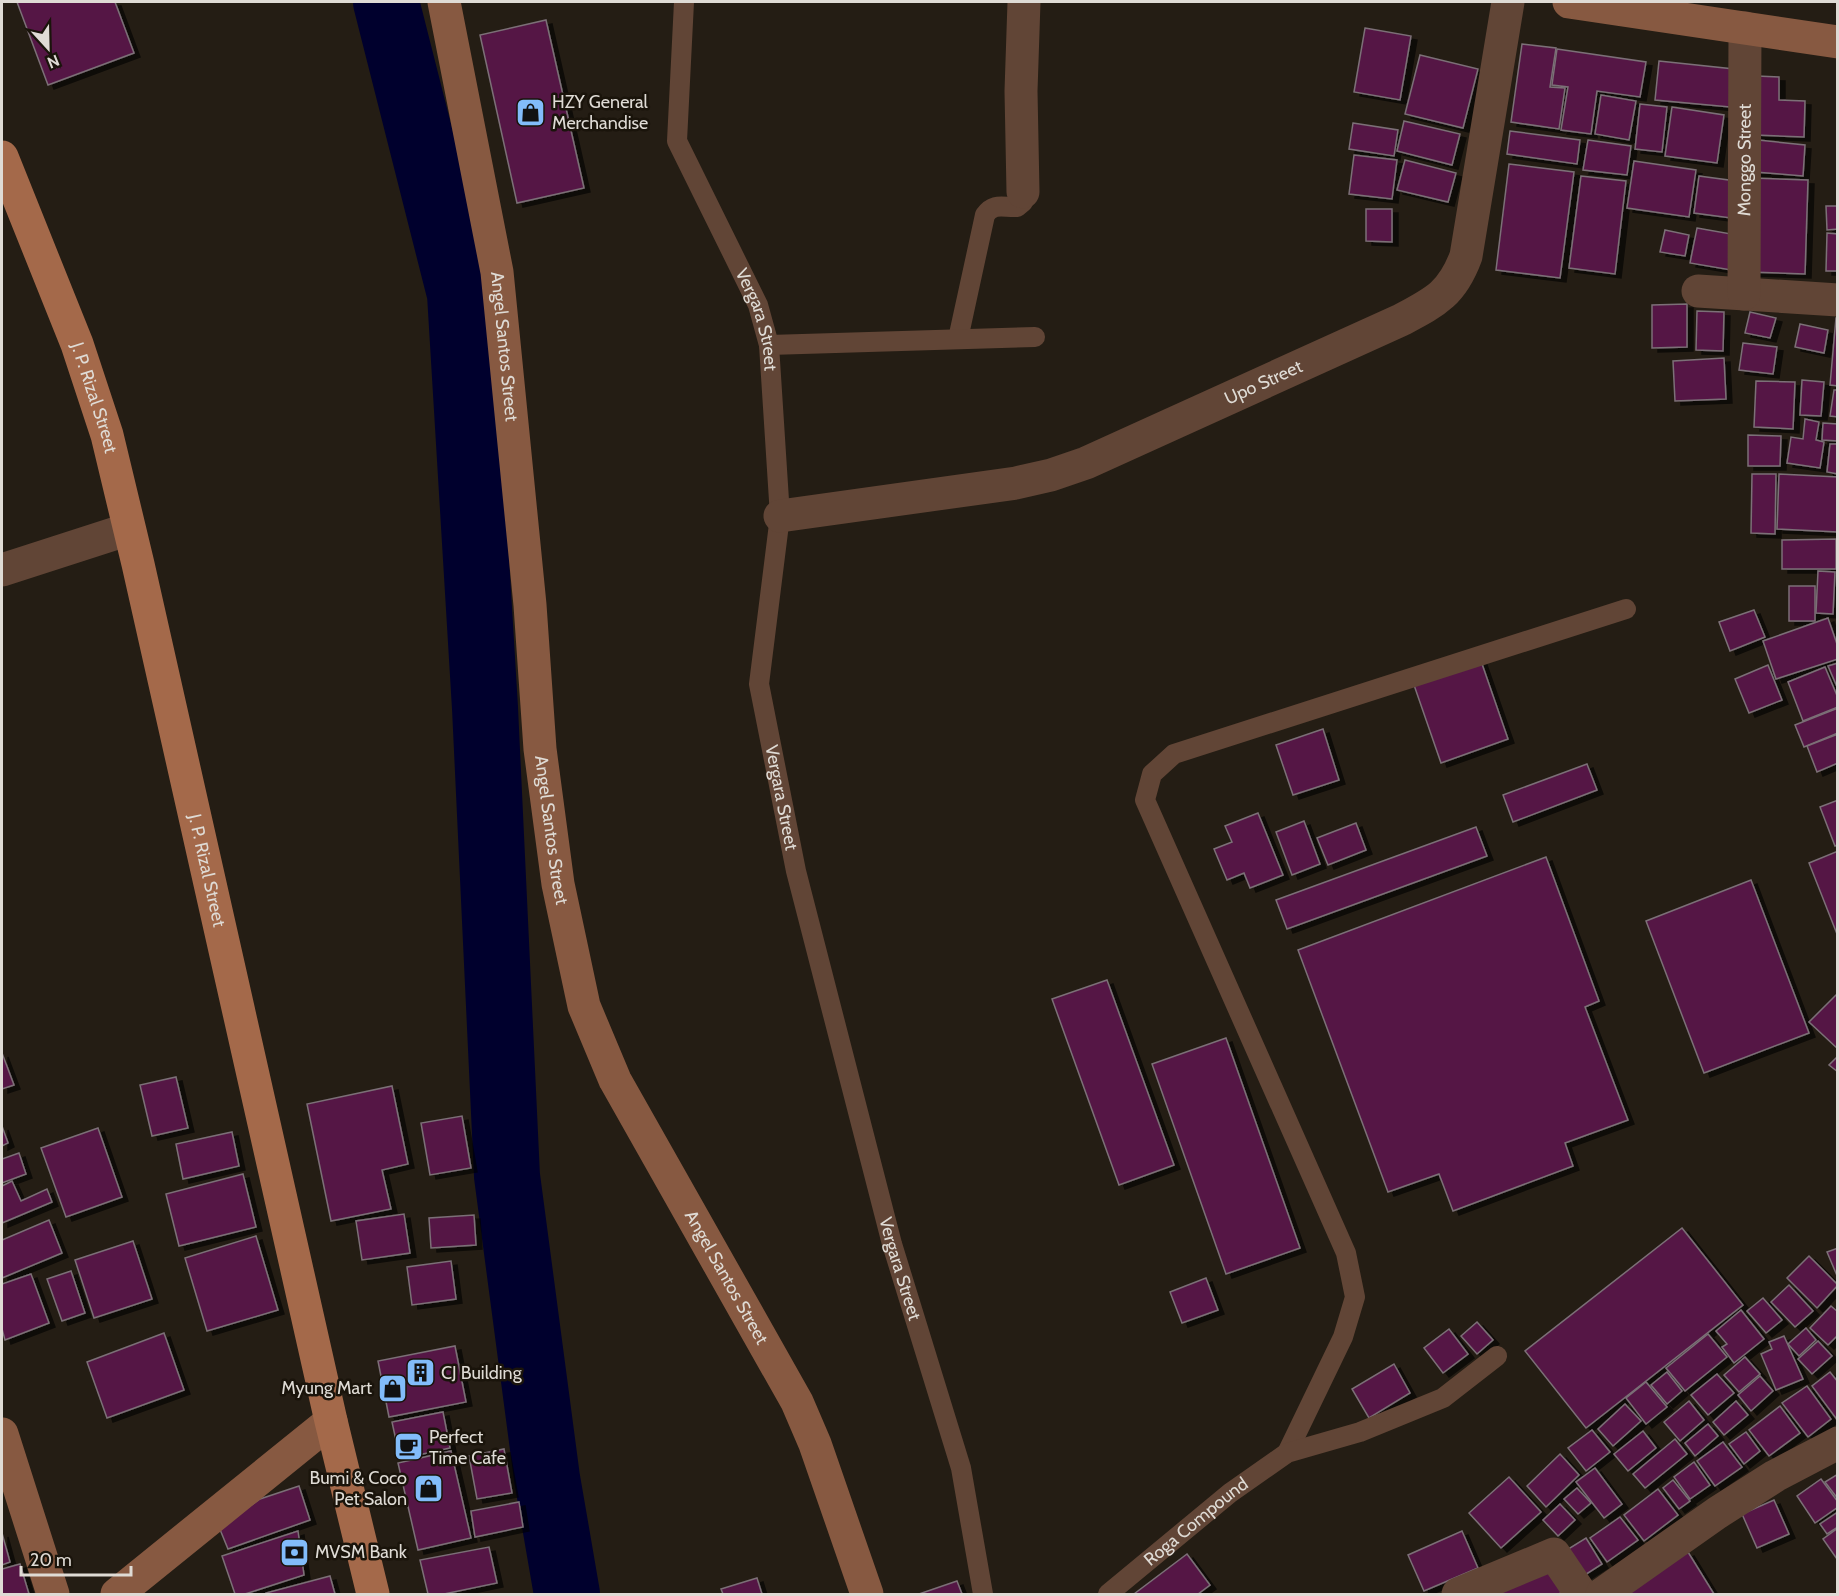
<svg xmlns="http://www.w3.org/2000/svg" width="1839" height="1596" viewBox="0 0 1839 1596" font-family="Cabin,sans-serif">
<defs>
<filter id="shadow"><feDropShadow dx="6" dy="4" stdDeviation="0" flood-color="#0009"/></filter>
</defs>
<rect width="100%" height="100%" fill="#241d14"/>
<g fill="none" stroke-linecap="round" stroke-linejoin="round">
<path stroke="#00002d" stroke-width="66" d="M386 2 460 294 485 708 507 1176 547 1478 567 1594"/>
</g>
<g fill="#541945" stroke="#7c6f77" stroke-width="1.5" filter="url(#shadow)">
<path d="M17 2H115L134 53 48 85Z"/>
<path d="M546 20 584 188 517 203 480 35Z"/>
<path d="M1365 28 1411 36 1400 100 1354 92Z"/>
<path d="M1522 44 1556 48 1550 87 1565 88 1559 129 1511 122Z"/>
<path d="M1557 49 1646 62 1640 97 1597 91 1591 134 1561 130 1568 87 1552 85Z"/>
<path d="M1420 55 1478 69 1463 128 1405 114Z"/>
<path d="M1659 61 1734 69 1730 107 1655 100Z"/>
<path d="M1757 76 1779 77V100L1805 101 1804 137 1755 135Z"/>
<path d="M1601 95 1636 101 1629 140 1595 134Z"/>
<path d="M1640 104 1667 107 1662 152 1635 149Z"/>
<path d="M1672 107 1724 115 1717 163 1665 156Z"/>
<path d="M1404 121 1460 134 1452 165 1397 151Z"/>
<path d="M1353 123 1398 130 1394 156 1349 149Z"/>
<path d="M1510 131 1580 140 1577 164 1507 154Z"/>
<path d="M1588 140 1631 146 1627 175 1583 170Z"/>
<path d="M1758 140 1805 145 1803 176 1755 172Z"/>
<path d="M1354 155 1397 160 1392 199 1349 194Z"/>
<path d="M1405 160 1456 173 1448 202 1397 190Z"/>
<path d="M1634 161 1696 170 1689 217 1627 208Z"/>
<path d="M1509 164 1574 172 1560 278 1496 270Z"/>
<path d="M1581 176 1626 181 1615 274 1569 268Z"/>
<path d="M1699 176 1736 181 1731 218 1694 213Z"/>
<path d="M1752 178 1808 180 1805 274 1748 272Z"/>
<path d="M1826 206H1838V229L1827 230Z"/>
<path d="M1366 209H1392V242L1366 241Z"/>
<path d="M1697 228 1737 235 1731 270 1690 263Z"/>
<path d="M1665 230 1689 235 1685 256 1660 252Z"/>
<path d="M1827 233 1838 234V271H1826Z"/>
<path d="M1687 304V347L1652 348V305Z"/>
<path d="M1697 311 1724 312 1723 351 1696 350Z"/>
<path d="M1750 312 1776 318 1770 338 1745 333Z"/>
<path d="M1836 318H1838V386L1830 385Z"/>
<path d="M1800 324 1828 330 1824 353 1795 347Z"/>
<path d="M1743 343 1777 347 1773 374 1739 370Z"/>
<path d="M1724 358 1726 399 1675 401 1673 361Z"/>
<path d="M1802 380 1824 382 1821 416 1800 415Z"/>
<path d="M1756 381 1795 382 1793 429 1754 427Z"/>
<path d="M1834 390H1838V417L1830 416Z"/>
<path d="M1805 419 1819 422 1816 440 1824 442 1820 468 1787 463 1791 437 1803 439Z"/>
<path d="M1823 423 1838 424V441L1822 440Z"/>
<path d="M1748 435 1781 436 1780 466H1748Z"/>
<path d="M1830 444H1838V474L1827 472Z"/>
<path d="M1752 474H1776L1775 534 1751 533Z"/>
<path d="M1779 474 1838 477V532L1777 529Z"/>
<path d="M1836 539V569H1782V540Z"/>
<path d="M1818 571 1835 572 1833 614 1816 613Z"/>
<rect x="1789" y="586" width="26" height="35"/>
<path d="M1754 610 1765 637 1730 651 1719 622Z"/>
<path d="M1828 618 1838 647V659L1776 679 1763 641Z"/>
<path d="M1481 661 1508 739 1441 763 1414 685Z"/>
<path d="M1838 663V689L1828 666Z"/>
<path d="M1768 665 1782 700 1749 713 1735 679Z"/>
<path d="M1825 667 1838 698V707L1803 721 1788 682Z"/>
<path d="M1838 708V733L1804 747 1795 725Z"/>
<path d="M1323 729 1339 780 1293 795 1276 745Z"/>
<path d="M1838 734V763L1817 772 1807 746Z"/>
<path d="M1587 764 1597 790 1513 822 1503 795Z"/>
<path d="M1838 800V845L1835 846 1820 807Z"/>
<path d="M1258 813 1283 875 1250 888 1244 873 1227 880 1214 849 1232 842 1225 826Z"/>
<path d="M1304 821 1320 864 1292 875 1276 832Z"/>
<path d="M1356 823 1366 850 1328 865 1317 838Z"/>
<path d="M1476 827 1487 856 1287 929 1276 900Z"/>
<path d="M1838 851V934H1837L1809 863Z"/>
<path d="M1546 857 1599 1001 1585 1007 1628 1120 1565 1143 1573 1166 1453 1211 1439 1174 1388 1192 1298 950Z"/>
<path d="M1751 880 1809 1033 1704 1073 1646 921Z"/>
<path d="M1107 980 1174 1165 1119 1185 1052 999Z"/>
<path d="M1838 993V1049L1809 1022Z"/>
<path d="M1226 1038 1300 1248 1226 1274 1152 1064Z"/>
<path d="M2 1053 14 1085 2 1089Z"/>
<path d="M1838 1056V1072L1829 1065Z"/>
<path d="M176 1077 188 1128 152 1136 140 1085Z"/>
<path d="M392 1086 408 1164 382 1170 391 1209 331 1221 307 1104Z"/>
<path d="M462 1116 471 1168 430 1175 421 1123Z"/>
<path d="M2 1126 8 1143 2 1146Z"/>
<path d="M98 1128 122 1197 66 1217 41 1148Z"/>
<path d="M232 1132 239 1166 183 1179 176 1144Z"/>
<path d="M19 1153 26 1174 2 1183V1159Z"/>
<path d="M243 1174 256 1227 179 1246 166 1194Z"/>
<path d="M12 1181 21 1201 47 1189 52 1202 2 1223V1186Z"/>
<path d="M404 1214 410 1253 362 1260 356 1221Z"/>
<path d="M474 1215 476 1245 431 1248 429 1218Z"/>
<path d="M49 1220 62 1253 2 1278V1240Z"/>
<path d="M1682 1228 1743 1305 1586 1428 1525 1351Z"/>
<path d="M256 1236 278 1310 207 1331 185 1258Z"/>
<path d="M133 1241 152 1299 94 1318 75 1260Z"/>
<path d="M1838 1248V1278L1827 1252Z"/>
<path d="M1809 1256 1838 1285 1817 1308 1787 1278Z"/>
<path d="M451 1261 456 1299 412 1305 407 1267Z"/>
<path d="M71 1271 85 1313 62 1321 47 1279Z"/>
<path d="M31 1274 49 1323 5 1340 2 1329V1284Z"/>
<path d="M1206 1278 1218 1310 1182 1323 1170 1292Z"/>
<path d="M1789 1285 1813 1311 1795 1327 1771 1302Z"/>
<path d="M1763 1298 1782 1320 1766 1333 1747 1311Z"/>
<path d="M1831 1306 1838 1312V1335L1828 1345 1810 1328Z"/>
<path d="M1741 1310 1764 1339 1734 1363 1722 1347 1727 1344 1716 1331Z"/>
<path d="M1477 1322 1493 1340 1477 1354 1461 1336Z"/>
<path d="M1806 1328 1816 1340 1799 1356 1788 1344Z"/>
<path d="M1449 1329 1468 1354 1443 1373 1424 1348Z"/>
<path d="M164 1333 184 1390 107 1418 87 1362Z"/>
<path d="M1708 1334 1727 1357 1685 1391 1666 1368Z"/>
<path d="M1784 1336 1803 1379 1776 1390 1761 1354 1772 1349 1769 1342Z"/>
<path d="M1818 1341 1832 1356 1812 1374 1798 1359Z"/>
<path d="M455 1346 466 1402 389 1417 378 1361Z"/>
<path d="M1745 1357 1760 1374 1739 1392 1724 1375Z"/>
<path d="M1394 1364 1410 1393 1369 1418 1352 1389Z"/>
<path d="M1667 1372 1682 1391 1667 1404 1651 1385Z"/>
<path d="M1830 1372 1838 1382V1421L1812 1386Z"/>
<path d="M1717 1374 1734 1393 1708 1415 1691 1395Z"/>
<path d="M1760 1376 1773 1391 1751 1411 1738 1395Z"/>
<path d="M1646 1382 1667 1407 1646 1424 1626 1398Z"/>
<path d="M1807 1386 1831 1419 1808 1437 1782 1403Z"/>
<path d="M1689 1401 1704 1420 1680 1441 1664 1422Z"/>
<path d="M1736 1401 1748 1415 1724 1435 1713 1422Z"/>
<path d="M1625 1404 1641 1421 1613 1446 1598 1429Z"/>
<path d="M1780 1406 1800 1433 1769 1456 1749 1430Z"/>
<path d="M443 1412 450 1448 400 1459 392 1422Z"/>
<path d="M1708 1424 1718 1436 1695 1456 1685 1443Z"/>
<path d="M1592 1430 1610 1452 1586 1471 1568 1448Z"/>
<path d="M1643 1431 1656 1448 1628 1471 1614 1454Z"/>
<path d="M1746 1432 1760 1451 1744 1464 1729 1444Z"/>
<path d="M1675 1439 1687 1454 1645 1488 1633 1474Z"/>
<path d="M1723 1442 1742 1467 1715 1486 1697 1461Z"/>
<path d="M504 1449 512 1493 477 1499 469 1456Z"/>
<path d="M451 1451 471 1538 418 1550 398 1463Z"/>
<path d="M1560 1454 1579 1475 1546 1507 1527 1486Z"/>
<path d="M1694 1462 1710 1485 1690 1499 1674 1477Z"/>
<path d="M1595 1468 1622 1504 1604 1518 1576 1482Z"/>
<path d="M1838 1474V1499L1825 1482Z"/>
<path d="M1509 1477 1541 1512 1501 1548 1469 1513Z"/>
<path d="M1821 1479 1838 1502V1507L1815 1523 1797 1496Z"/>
<path d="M1673 1480 1690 1501 1679 1509 1663 1488Z"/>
<path d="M299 1486 310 1520 228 1549 219 1527 260 1499Z"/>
<path d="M1577 1488 1591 1503 1578 1514 1564 1499Z"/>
<path d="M1658 1489 1678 1515 1644 1541 1624 1515Z"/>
<path d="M1774 1500 1789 1534 1757 1548 1742 1514Z"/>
<path d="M519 1502 523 1527 475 1537 471 1511Z"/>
<path d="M1560 1504 1575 1520 1558 1536 1543 1520Z"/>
<path d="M1838 1512V1527L1827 1534 1820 1524Z"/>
<path d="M1620 1517 1638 1540 1607 1562 1590 1538Z"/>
<path d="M1838 1528V1558L1837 1559 1823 1539Z"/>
<path d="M298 1531 304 1575 245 1594H235L222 1556Z"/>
<path d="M1462 1531 1478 1568 1424 1591 1408 1555Z"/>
<path d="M2 1533 10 1562 2 1565Z"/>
<path d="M1586 1538 1602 1564 1574 1582 1557 1556Z"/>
<path d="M489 1547 497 1583 444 1594H428L420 1560Z"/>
<path d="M1688 1552 1714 1594H1617Z"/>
<path d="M1187 1554 1210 1585 1198 1594H1134Z"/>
<path d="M1548 1558 1564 1591 1559 1594H1502L1497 1587Z"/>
<path d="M20 1564 29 1594H2V1569Z"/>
<path d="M330 1576 335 1594H266V1593Z"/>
<path d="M757 1578 762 1594H723L721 1589Z"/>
<path d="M957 1581 962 1594H919Z"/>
</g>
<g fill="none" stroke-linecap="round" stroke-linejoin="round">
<g stroke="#614536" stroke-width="20">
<path id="s1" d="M684 2 677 141 758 305 769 345 780 516 759 684 796 871 892 1244 961 1468 983 1594"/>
<path d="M958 339 985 215C994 202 1004 208 1017 207L1023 202V192"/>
<path d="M769 345 1035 337"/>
<path d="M1287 1453 1343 1337 1355 1297 1346 1253 1145 800 1152 774 1174 754 1626 609"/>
<path id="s2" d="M1108 1594 1230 1493 1287 1453 1360 1432 1443 1398 1497 1356"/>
</g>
<g stroke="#614536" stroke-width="33">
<path d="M1023 192 1021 91 1024 2"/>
<path d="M1698 291 1838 300"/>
<path id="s3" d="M1744 294 1745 28"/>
<path id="s4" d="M780 516 1016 483 1051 475 1086 463 1401 320C1435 302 1452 294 1466 256L1508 2"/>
<path d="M2 570 129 529"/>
<path d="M1458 1594 1554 1554 1581 1594"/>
<path d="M1602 1594 1717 1513 1775 1476 1838 1443"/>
</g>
<g stroke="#875941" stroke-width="33">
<path id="s5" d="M444 2 497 272 530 605 540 749 558 884 584 1006 615 1080 797 1402 815 1444 867 1594"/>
<path d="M1569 2 1838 42"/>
<path d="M2 1434 53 1594"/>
<path d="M117 1594 331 1421"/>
</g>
<path stroke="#a4694a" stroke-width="33" id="s6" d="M2 157 77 344 107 435 138 564 331 1421 373 1594"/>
</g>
<defs>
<symbol id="shop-square" viewBox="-11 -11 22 22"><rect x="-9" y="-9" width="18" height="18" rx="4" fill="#82bcfa" stroke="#1a140b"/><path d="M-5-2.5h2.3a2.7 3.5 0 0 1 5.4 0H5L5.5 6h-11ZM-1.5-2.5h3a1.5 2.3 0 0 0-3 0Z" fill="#111"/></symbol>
<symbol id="building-square" viewBox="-11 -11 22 22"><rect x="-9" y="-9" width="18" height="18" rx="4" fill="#82bcfa" stroke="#1a140b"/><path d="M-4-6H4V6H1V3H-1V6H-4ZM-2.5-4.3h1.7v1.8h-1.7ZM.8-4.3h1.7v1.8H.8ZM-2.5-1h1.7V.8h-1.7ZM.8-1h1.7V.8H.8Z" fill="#111"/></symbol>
<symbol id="cafe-square" viewBox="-11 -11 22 22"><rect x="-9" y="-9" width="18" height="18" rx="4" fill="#82bcfa" stroke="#1a140b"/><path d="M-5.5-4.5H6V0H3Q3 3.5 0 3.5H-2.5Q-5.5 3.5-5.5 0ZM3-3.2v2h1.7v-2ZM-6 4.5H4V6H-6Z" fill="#111"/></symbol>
<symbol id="bank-square" viewBox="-11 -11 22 22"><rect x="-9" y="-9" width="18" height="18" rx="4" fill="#82bcfa" stroke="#1a140b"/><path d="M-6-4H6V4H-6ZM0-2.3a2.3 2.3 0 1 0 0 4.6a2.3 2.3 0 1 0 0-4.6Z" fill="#111"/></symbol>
</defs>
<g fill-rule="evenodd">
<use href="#shop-square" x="514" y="96" width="33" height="33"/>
<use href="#building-square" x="404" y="1356" width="33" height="33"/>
<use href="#shop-square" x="376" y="1372" width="33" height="33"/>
<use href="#cafe-square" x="392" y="1430" width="33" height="33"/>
<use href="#shop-square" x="412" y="1472" width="33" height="33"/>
<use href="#bank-square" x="278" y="1536" width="33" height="33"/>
</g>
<g text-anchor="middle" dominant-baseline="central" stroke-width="5" stroke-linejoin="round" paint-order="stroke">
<g font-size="18" fill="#dfdbd5" stroke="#1a140b" text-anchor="start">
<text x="552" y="102">HZY General<tspan x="552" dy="21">Merchandise</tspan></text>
<text x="441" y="1373">CJ Building</text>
<text x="372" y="1388" text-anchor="end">Myung Mart</text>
<text x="429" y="1437">Perfect<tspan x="429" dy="21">Time Cafe</tspan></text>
<text x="407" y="1478" text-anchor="end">Bumi &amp; Coco<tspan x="407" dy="21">Pet Salon</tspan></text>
<text x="315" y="1552">MVSM Bank</text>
</g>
<g font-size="18" fill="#dfdbd5" stroke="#1a140b">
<text stroke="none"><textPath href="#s3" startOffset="134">Monggo Street</textPath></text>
<text stroke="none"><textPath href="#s1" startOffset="336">Vergara Street</textPath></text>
<text stroke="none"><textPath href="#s5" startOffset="350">Angel Santos Street</textPath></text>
<text stroke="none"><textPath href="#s4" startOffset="506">Upo Street</textPath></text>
<text stroke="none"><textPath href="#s6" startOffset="258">J. P. Rizal Street</textPath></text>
<text stroke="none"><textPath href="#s1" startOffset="820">Vergara Street</textPath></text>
<text stroke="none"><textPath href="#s5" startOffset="836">Angel Santos Street</textPath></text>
<text stroke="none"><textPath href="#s6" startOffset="744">J. P. Rizal Street</textPath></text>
<text stroke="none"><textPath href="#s1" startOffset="1306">Vergara Street</textPath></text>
<text stroke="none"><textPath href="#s5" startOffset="1322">Angel Santos Street</textPath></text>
<text stroke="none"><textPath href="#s2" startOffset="114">Roga Compound</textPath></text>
</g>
</g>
<rect width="1839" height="1596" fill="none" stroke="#dfdbd5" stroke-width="6"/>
<g transform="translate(48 48) rotate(158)" stroke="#1a140b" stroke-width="4.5" paint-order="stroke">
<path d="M0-4.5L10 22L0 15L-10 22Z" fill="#dfdbd5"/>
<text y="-9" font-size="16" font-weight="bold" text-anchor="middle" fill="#dfdbd5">N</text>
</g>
<path d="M21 1566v9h110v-9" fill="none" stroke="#dfdbd5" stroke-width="3"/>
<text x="30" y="1566" font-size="18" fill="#dfdbd5" stroke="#1a140b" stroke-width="4.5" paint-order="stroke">20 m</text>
</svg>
